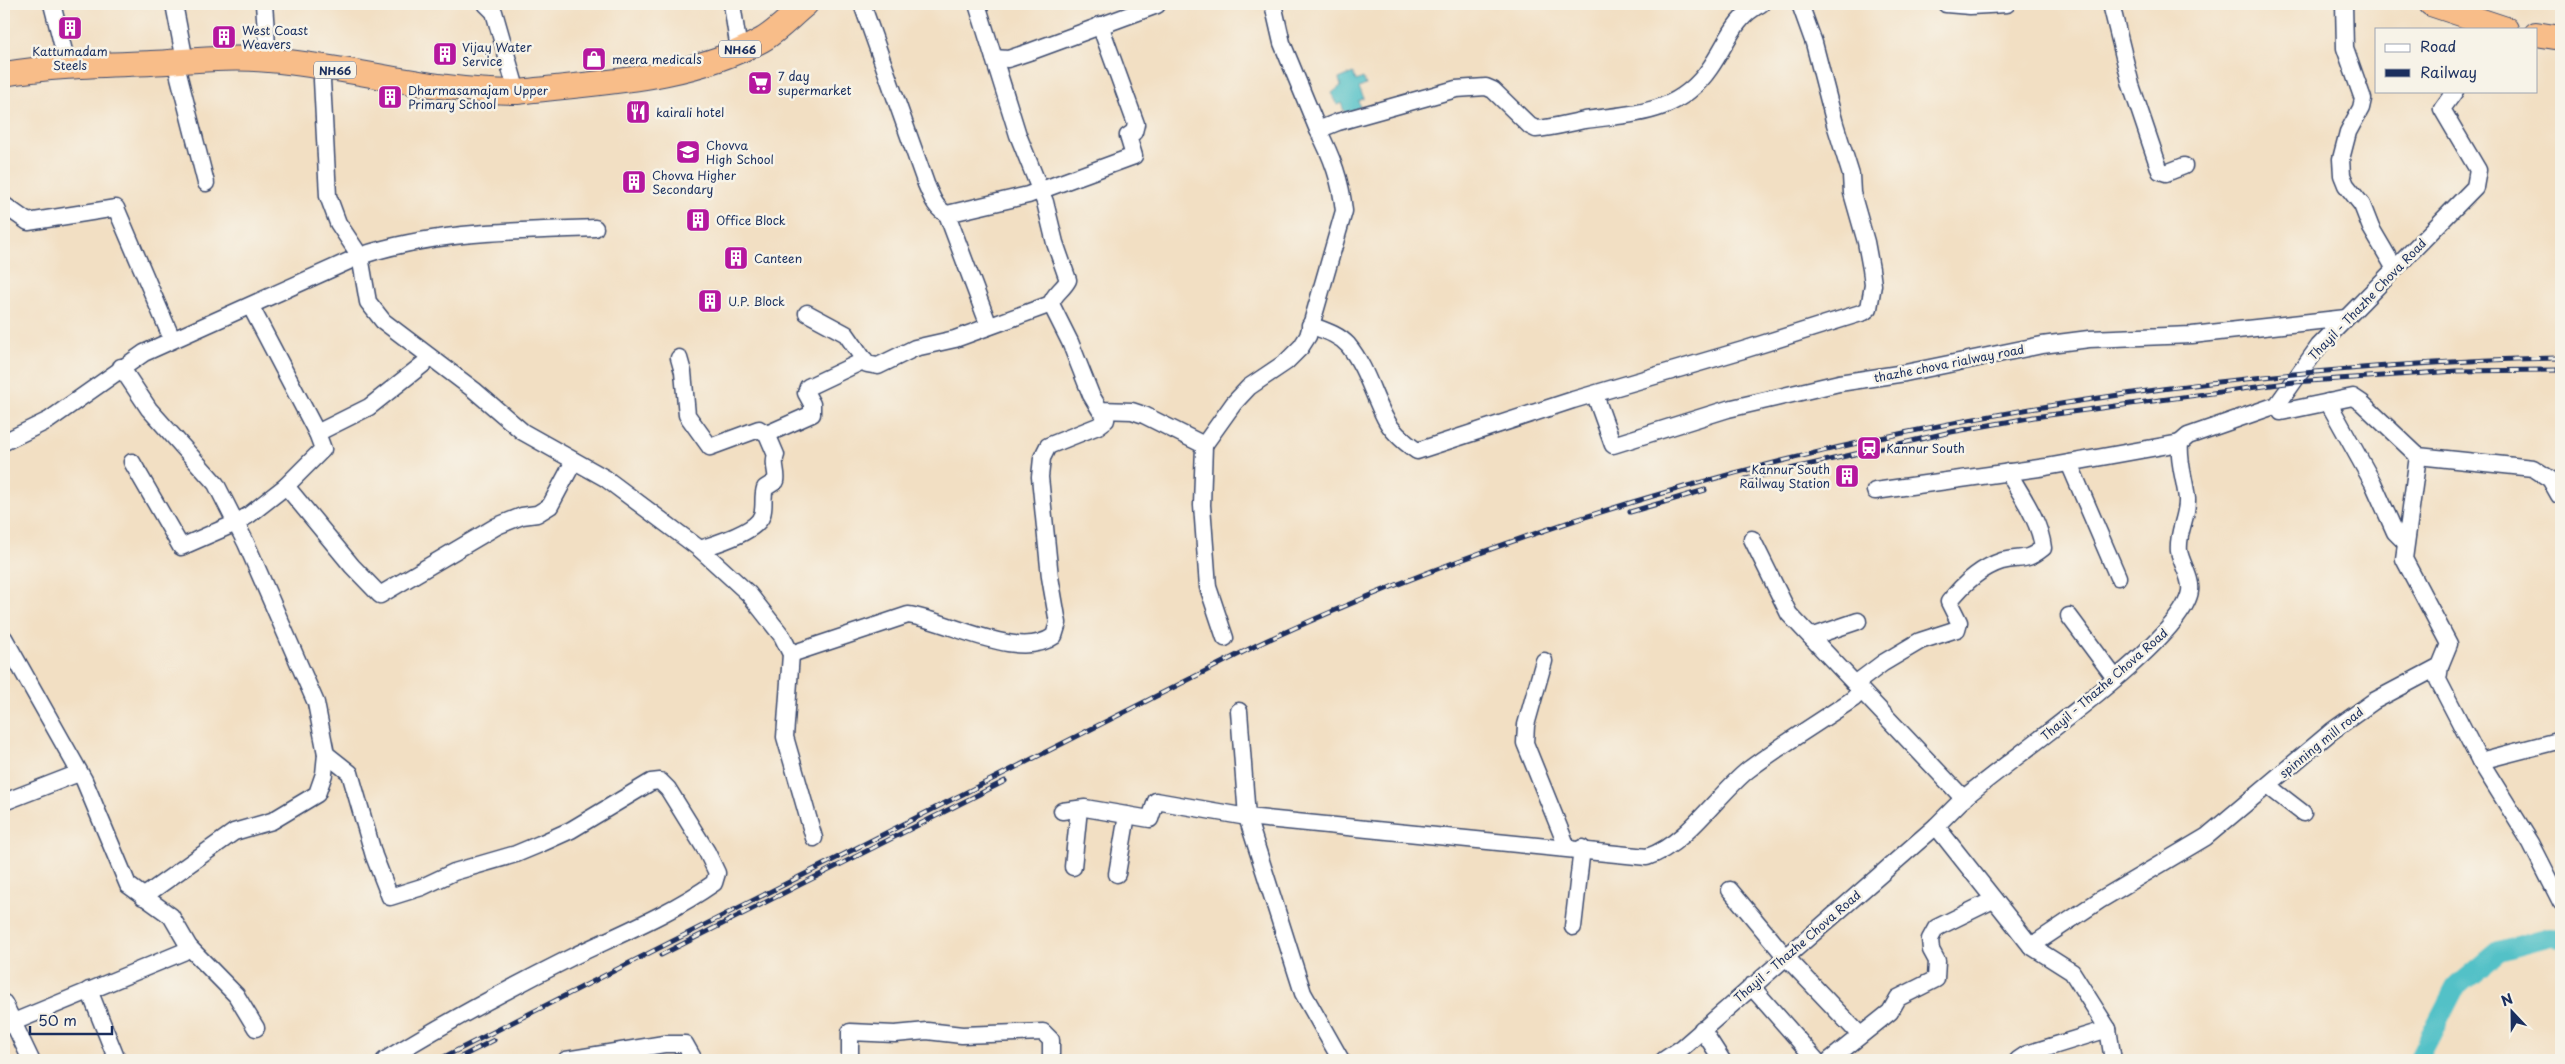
<svg xmlns="http://www.w3.org/2000/svg" width="2565" height="1064" viewBox="0 0 2565 1064" font-family="'Playpen Sans',sans-serif">
<rect width="100%" height="100%" fill="#f7f3e8"/>
<filter id="ink" filterUnits="userSpaceOnUse"><feTurbulence type="fractalNoise" baseFrequency=".02" numOctaves="2"/><feDisplacementMap in="SourceGraphic" scale="10" xChannelSelector="R" yChannelSelector="G"/><feConvolveMatrix kernelMatrix="1 2 1 2 8 2 1 2 1" color-interpolation-filters="sRGB"/></filter>
<filter id="wash" filterUnits="userSpaceOnUse"><feTurbulence type="fractalNoise" baseFrequency=".0096" numOctaves="4" result="noise"/><feDisplacementMap in="SourceGraphic" scale="20" xChannelSelector="R" yChannelSelector="G"/><feGaussianBlur stdDeviation="1.12" result="paint"/><feColorMatrix in="noise" values="0 0 0 0 0 0 0 0 0 0 0 0 0 0 0 0 0 1.4 0 .05"/><feComposite in="paint" operator="in"/></filter>
<g filter="url(#wash)">
<rect width="100%" height="100%" fill="#f2dfc3"/>
<path fill="#53c1c7" stroke="#377892" d="M1353 73 1356 81 1363 78 1366 85 1359 88 1364 98 1358 101 1360 107 1345 113 1341 103 1337 105 1332 93 1341 86 1339 79Z"/>
<g fill="none" stroke-linecap="round" stroke-linejoin="round">
<path stroke="#53c1c7" stroke-width="20" d="M2418 1060 2455 988 2499 951 2550 937 2561 938"/>
</g>
</g>
<g filter="url(#ink)">
<g fill="none" stroke-linecap="round" stroke-linejoin="round">
<defs>
<g id="minor">
<path d="M52 4 68 67"/>
<path d="M174 4 185 61"/>
<path d="M264 4 268 59"/>
<path d="M486 4 494 12 517 92"/>
<path d="M732 4 739 50"/>
<path d="M862 4 926 184C931 195 935 209 947 214L1028 195 1134 156 1128 136 1134 132 1136 124 1100 25"/>
<path d="M977 4 1018 135 1045 202 1055 243 1068 280C1063 290 1054 293 1051 304L1070 342 1091 395 1100 410 1132 411 1144 415 1204 445 1234 403 1249 387 1286 362 1301 347 1308 336 1344 211C1341 181 1332 157 1318 130"/>
<path d="M1273 4 1282 43 1318 130 1338 122 1456 89 1486 87 1493 90 1530 126 1536 129C1553 128 1569 123 1585 120 1635 113 1678 115 1710 68 1727 44 1734 17 1761 4"/>
<path d="M1946 4 1970 6 2007 4"/>
<path d="M2111 4 2131 85 2160 171 2166 173 2184 166"/>
<path d="M2344 4 2345 48 2363 99 2361 108 2348 132 2341 159 2342 175 2346 185 2362 205 2371 228 2395 269"/>
<path d="M994 58 1008 59 1032 51 1157 5"/>
<path d="M178 73 206 183"/>
<path d="M322 80 328 196 338 223 360 256 368 302 383 321 474 390 523 432 605 478 700 549 749 594 782 636 791 654 785 737 814 838"/>
<path d="M4 205 28 222 116 208 172 339"/>
<path d="M947 214 989 326"/>
<path d="M251 307 317 433"/>
<path d="M807 313 846 334 867 364 878 366 915 348 955 339 1051 304"/>
<path d="M1310 325C1323 330 1338 334 1348 345 1366 367 1372 393 1385 418 1392 432 1404 442 1417 451L1573 400 1743 350 1864 312 1869 308 1873 285 1871 269 1866 242 1852 193 1851 175 1835 124 1814 43 1800 4"/>
<path d="M679 358 683 372 687 415 710 447 759 429 767 434 776 455C772 464 778 473 776 481L765 488C762 497 765 506 762 515 757 532 715 544 700 549"/>
<path d="M121 367 149 409 216 484 246 543 316 703 326 754 350 773 374 856 390 897 422 887 454 872 516 854 540 844 571 830 651 782 660 781 668 789 707 852 717 873 714 883C670 914 620 934 572 957 508 989 445 1023 385 1060"/>
<path d="M1595 395 1613 445 1728 409 1839 383 1905 373 2042 345 2089 339 2192 335 2346 318"/>
<path d="M2328 402 2373 483 2395 532 2404 541 2405 537"/>
<path d="M767 434 812 414V404L806 393 808 387 865 360"/>
<path d="M4 442 49 420 144 353 360 256C434 231 517 231 595 228"/>
<path d="M1204 445 1202 505 1208 587 1225 638"/>
<path d="M2418 456 2533 468 2550 479 2559 495H2561"/>
<path d="M132 462 181 547 236 523 249 515 286 486 323 449 317 433 369 407 431 358"/>
<path d="M2069 463 2118 577"/>
<path d="M286 486 352 566 380 595 497 526 522 516 537 514 550 506 574 461"/>
<path d="M1875 491 2046 467 2180 443"/>
<path d="M1752 539 1789 614 1964 799"/>
<path d="M2069 616 2115 678"/>
<path d="M1811 637 1858 621"/>
<path d="M4 638 84 780 128 885 171 916 189 947 236 995 256 1028"/>
<path d="M791 654 908 615C948 620 1018 662 1054 636L1058 623 1050 577 1040 477 1042 458 1048 446 1098 426 1106 420 1107 411"/>
<path d="M1544 661 1526 725 1525 743 1567 847"/>
<path d="M2440 666 2438 680 2480 761 2531 843 2561 902"/>
<path d="M1855 684 1883 663 1920 641 1957 629 1959 622 1949 602C1963 584 1980 568 2002 561 2021 556 2024 563 2043 548 2040 521 2021 495 2008 472"/>
<path d="M1239 711 1247 817 1303 993 1341 1060"/>
<path d="M2480 761 2561 740"/>
<path d="M2268 786 2303 813"/>
<path d="M4 802 79 773"/>
<path d="M1062 811 1085 808 1150 819 1156 801 1247 817 1647 857C1687 844 1716 796 1748 770 1781 745 1818 723 1853 699L1861 691"/>
<path d="M1936 826 2031 946 2072 972 2108 1029 2113 1060"/>
<path d="M1073 867 1079 809"/>
<path d="M1117 874 1127 815"/>
<path d="M1730 890 1785 956 1860 1035"/>
<path d="M143 897 234 832 272 821 317 794 324 774 326 754"/>
<path d="M1573 927 1582 848"/>
<path d="M2031 946 2100 900 2206 837 2332 731 2374 701 2440 666 2449 644 2404 559 2418 456 2362 403 2353 397 2281 412 2277 405"/>
<path d="M1751 986 1816 1060"/>
<path d="M89 990 117 1060"/>
<path d="M4 1003 31 1060"/>
<path d="M4 1026 183 952 189 947"/>
<path d="M1702 1029 1722 1060"/>
<path d="M566 1060 664 1044H685L694 1060"/>
<path d="M850 1060V1032L895 1034 927 1031 962 1035 1043 1032 1051 1040V1060"/>
<path d="M1664 1060 1682 1048 1936 826C1945 817 1954 808 1963 799 2007 760 2183 642 2190 591 2192 579 2181 563 2179 551 2177 532 2188 517 2187 499 2185 479 2178 463 2180 443L2188 436 2277 405 2319 346 2475 187 2478 170 2442 109 2455 91"/>
<path d="M1830 1060 1890 1012 1898 998 1936 979 1937 961 1931 950 1930 939 1936 928 1993 900"/>
<path d="M2018 1060 2027 1054 2108 1029"/>
</g>
<g id="highway">
<path d="M2431 4 2506 29"/>
<path d="M2536 34 2561 38"/>
<path d="M4 74C52 66 102 65 151 63 190 61 230 56 269 60 352 67 433 92 517 92 600 82 686 81 762 40 778 31 792 15 806 4"/>
</g>
</defs>
<use href="#minor" stroke="#3b496d" stroke-width="19"/>
<use href="#highway" stroke="#3b496d" stroke-width="26"/>
<use href="#minor" stroke="#fff" stroke-width="16"/>
<use href="#highway" stroke="#f8bd89" stroke-width="24"/>
<defs>
<g id="rail">
<path d="M1746 479 1951 432 2034 417 2294 382 2456 371 2561 370"/>
<path d="M1630 512 1705 490"/>
<path d="M661 955 1005 781"/>
<path d="M438 1060 1257 645C1560 504 1887 421 2218 382 2332 369 2446 360 2561 358"/>
<path d="M455 1060 494 1040"/>
</g>
</defs>
<use href="#rail" stroke="#1b2f5e" stroke-width="5"/>
<use href="#rail" stroke="#f7f3e8" stroke-width="3" stroke-dasharray="9" stroke-linecap="butt"/>
</g>
</g>
<defs>
<symbol id="building-square" viewBox="-11 -11 22 22"><rect x="-9" y="-9" width="18" height="18" rx="4" fill="#b5179e" stroke="#f7f3e8"/><path d="M-4-6H4V6H1V3H-1V6H-4ZM-2.5-4.3h1.7v1.8h-1.7ZM.8-4.3h1.7v1.8H.8ZM-2.5-1h1.7V.8h-1.7ZM.8-1h1.7V.8H.8Z" fill="#fff"/></symbol>
<symbol id="shop-square" viewBox="-11 -11 22 22"><rect x="-9" y="-9" width="18" height="18" rx="4" fill="#b5179e" stroke="#f7f3e8"/><path d="M-5-2.5h2.3a2.7 3.5 0 0 1 5.4 0H5L5.5 6h-11ZM-1.5-2.5h3a1.5 2.3 0 0 0-3 0Z" fill="#fff"/></symbol>
<symbol id="supermarket-square" viewBox="-11 -11 22 22"><rect x="-9" y="-9" width="18" height="18" rx="4" fill="#b5179e" stroke="#f7f3e8"/><path d="M-6-5.5h2.5l.6 2H6L4.5 2H-2.5L-4.4-4H-6ZM-1.5 3.2a1.3 1.3 0 1 0 .1 0ZM3 3.2a1.3 1.3 0 1 0 .1 0Z" fill="#fff"/></symbol>
<symbol id="restaurant-square" viewBox="-11 -11 22 22"><rect x="-9" y="-9" width="18" height="18" rx="4" fill="#b5179e" stroke="#f7f3e8"/><path d="M-5-6h1v4h1v-4h1v4h1v-4h1v5L-1.5 .5V6h-2V.5L-5-1ZM5-6V6H3V1.5H1.5Q1.5-4 5-6Z" fill="#fff"/></symbol>
<symbol id="school-square" viewBox="-11 -11 22 22"><rect x="-9" y="-9" width="18" height="18" rx="4" fill="#b5179e" stroke="#f7f3e8"/><path d="M0-5L7-2L0 1L-7-2ZM-4 1L0 2.5L4 1V4Q0 6-4 4Z" fill="#fff"/></symbol>
<symbol id="station-square" viewBox="-11 -11 22 22"><rect x="-9" y="-9" width="18" height="18" rx="4" fill="#b5179e" stroke="#f7f3e8"/><path d="M-3-6H3Q5-6 5-4V2Q5 4 3 4L4.5 6H3L1.5 4h-3L-3 6H-4.5L-3 4Q-5 4-5 2V-4Q-5-6-3-6ZM-3.5-4v3h7v-3ZM-3.5 1v1.5H-2V1ZM2 1v1.5H3.5V1Z" fill="#fff"/></symbol>
</defs>
<g fill-rule="evenodd">
<use href="#building-square" x="56" y="14" width="28" height="28"/>
<use href="#building-square" x="210" y="23" width="28" height="28"/>
<use href="#building-square" x="431" y="40" width="28" height="28"/>
<use href="#shop-square" x="580" y="45" width="28" height="28"/>
<use href="#supermarket-square" x="746" y="69" width="28" height="28"/>
<use href="#building-square" x="376" y="83" width="28" height="28"/>
<use href="#restaurant-square" x="624" y="98" width="28" height="28"/>
<use href="#school-square" x="674" y="138" width="28" height="28"/>
<use href="#building-square" x="620" y="168" width="28" height="28"/>
<use href="#building-square" x="684" y="206" width="28" height="28"/>
<use href="#building-square" x="722" y="244" width="28" height="28"/>
<use href="#building-square" x="696" y="287" width="28" height="28"/>
<use href="#station-square" x="1855" y="434" width="28" height="28"/>
<use href="#building-square" x="1833" y="462" width="28" height="28"/>
</g>
<g text-anchor="middle" dominant-baseline="central" stroke-width="5" stroke-linejoin="round" paint-order="stroke">
<g fill="#f7f3e8" stroke="#5d6a87" stroke-width="1">
<rect x="719" y="40.5" width="42" height="17" rx="4"/>
<rect x="314" y="61.5" width="42" height="17" rx="4"/>
</g>
<g font-size="11" font-weight="bold" fill="#1b2f5e">
<text x="740" y="49">NH66</text>
<text x="335" y="70">NH66</text>
</g>
<g font-size="12" fill="#1b2f5e" stroke="#f7f3e8" text-anchor="start">
<text x="242" y="30">West Coast<tspan x="242" dy="14">Weavers</tspan></text>
<text x="462" y="47">Vijay Water<tspan x="462" dy="14">Service</tspan></text>
<text x="70" y="51" text-anchor="middle">Kattumadam<tspan x="70" dy="14">Steels</tspan></text>
<text x="612" y="59">meera medicals</text>
<text x="778" y="76">7 day<tspan x="778" dy="14">supermarket</tspan></text>
<text x="408" y="90">Dharmasamajam Upper<tspan x="408" dy="14">Primary School</tspan></text>
<text x="656" y="112">kairali hotel</text>
<text x="706" y="145">Chovva<tspan x="706" dy="14">High School</tspan></text>
<text x="652" y="175">Chovva Higher<tspan x="652" dy="14">Secondary</tspan></text>
<text x="716" y="220">Office Block</text>
<text x="754" y="258">Canteen</text>
<text x="728" y="301">U.P. Block</text>
<text x="1886" y="448">Kannur South</text>
<text x="1830" y="469" text-anchor="end">Kannur South<tspan x="1830" dy="14">Railway Station</tspan></text>
</g>
<g font-size="12" fill="#1b2f5e" stroke="#f7f3e8">
<text transform="translate(2367 299) rotate(-46)">Thayil - Thazhe Chova Road</text>
<text transform="translate(1949 363) rotate(-11)">thazhe chova rialway road</text>
<text transform="translate(2104 684) rotate(-41)">Thayil - Thazhe Chova Road</text>
<text transform="translate(2321 742) rotate(-39)">spinning mill road</text>
<text transform="translate(1797 946) rotate(-41)">Thayil - Thazhe Chova Road</text>
</g>
</g>
<rect width="2565" height="1064" fill="none" stroke="#f7f3e8" stroke-width="20"/>
<rect x="2375" y="28" width="162" height="65" fill="#f7f3e8" stroke="#9fa5b1"/>
<rect x="2385" y="44" width="25" height="8" fill="#ffffff" stroke="#9fa5b1"/>
<text x="2420" y="52" font-size="15" fill="#1b2f5e">Road</text>
<rect x="2385" y="69" width="25" height="8" fill="#1b2f5e" stroke="#9fa5b1"/>
<text x="2420" y="78" font-size="15" fill="#1b2f5e">Railway</text>
<g transform="translate(2512 1012) rotate(338)" stroke="#f7f3e8" stroke-width="4" paint-order="stroke">
<path d="M0-4L9 19L0 12L-9 19Z" fill="#1b2f5e"/>
<text y="-8" font-size="14" font-weight="bold" text-anchor="middle" fill="#1b2f5e">N</text>
</g>
<path d="M30 1026v8h82v-8" fill="none" stroke="#1b2f5e" stroke-width="2.5"/>
<text x="38" y="1026" font-size="15" fill="#1b2f5e" stroke="#f7f3e8" stroke-width="4" paint-order="stroke">50 m</text>
</svg>
